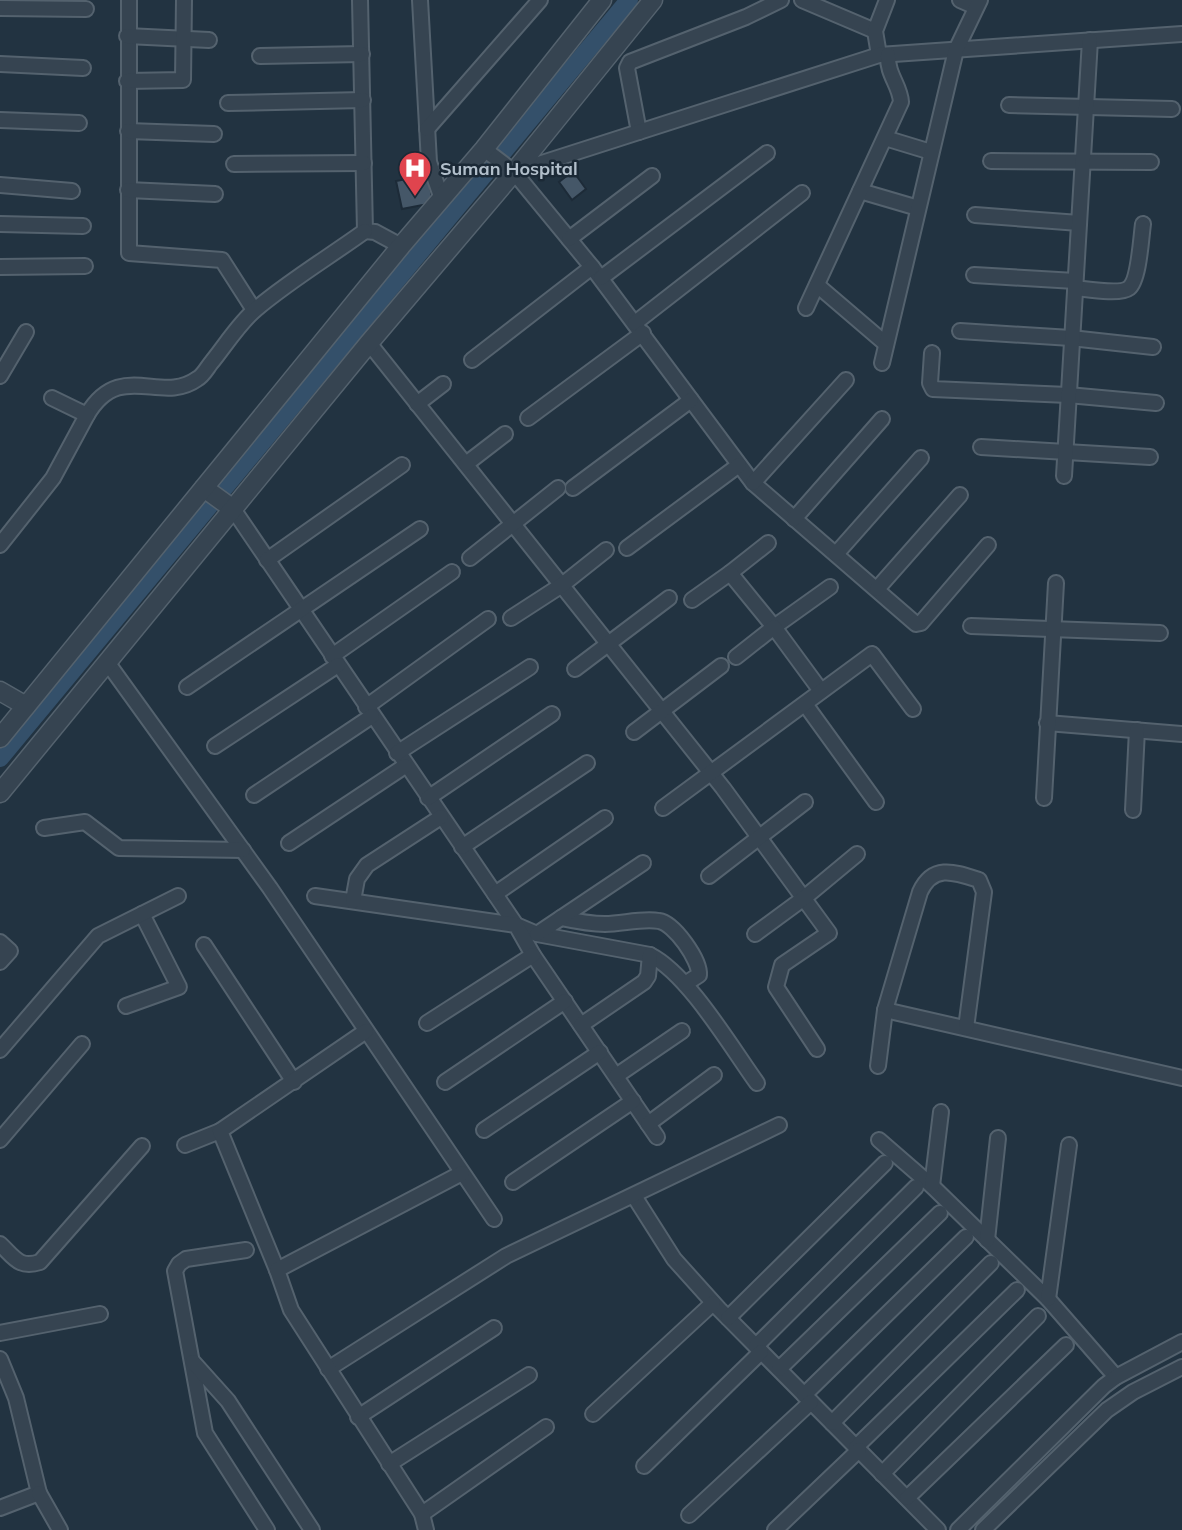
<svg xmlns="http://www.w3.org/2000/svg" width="1182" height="1530" viewBox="0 0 1182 1530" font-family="Mulish,sans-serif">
<rect width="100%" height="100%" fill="#223341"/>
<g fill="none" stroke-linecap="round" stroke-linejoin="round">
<path stroke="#34506a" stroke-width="18" d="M0 758 629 0"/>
</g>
<g fill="#455768" stroke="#1d2b38" stroke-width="2">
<path d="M573 171 586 189 572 200 559 182Z"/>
<path d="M428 175 433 203 402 209 396 181Z"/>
</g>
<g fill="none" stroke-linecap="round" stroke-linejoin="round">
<defs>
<g id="minor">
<path d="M129 0V253L222 260 254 310"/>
<path d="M360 0 365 231 375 232 401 246"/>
<path d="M420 0 429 162 442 199"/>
<path d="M802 0 875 31"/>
<path d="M960 0 976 7"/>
<path d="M0 8 86 9"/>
<path d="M127 36 209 40"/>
<path d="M879 55 875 31 887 0"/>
<path d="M260 56 362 54"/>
<path d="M0 64 83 68"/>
<path d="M127 81 183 80 184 0"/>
<path d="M228 103 363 100"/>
<path d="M1009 105 1172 109"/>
<path d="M0 120 79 123"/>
<path d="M427 129 540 0"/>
<path d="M128 131 214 134"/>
<path d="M639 132 627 68 630 62 746 17 781 0"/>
<path d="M885 138 931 152"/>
<path d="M484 149 514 172 592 267 753 483 916 624 921 623 988 545"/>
<path d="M991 161 1151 162"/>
<path d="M234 164 364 163"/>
<path d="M514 172 879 55 1182 34"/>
<path d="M0 185 72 191"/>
<path d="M128 190 215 194"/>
<path d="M860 191 918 208"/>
<path d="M975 215 1079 223"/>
<path d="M0 224 83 226"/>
<path d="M569 239 652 176"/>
<path d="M0 267 85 266"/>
<path d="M974 275 1075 281"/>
<path d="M601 278 767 153"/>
<path d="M817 285 886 344"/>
<path d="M1075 288C1086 289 1120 295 1129 288 1139 280 1141 238 1143 224"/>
<path d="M806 308 901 102C900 85 887 75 888 55"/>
<path d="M635 323 802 193"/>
<path d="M960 331 1071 338 1153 347"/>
<path d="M369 343 723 788 829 933 782 965 776 987 817 1049"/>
<path d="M932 353 930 383 933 389 1068 395 1156 403"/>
<path d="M472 360 592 267"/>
<path d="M882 363 956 50 980 0"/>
<path d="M0 376 26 332"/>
<path d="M417 404 443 384"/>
<path d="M87 415C120 359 161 405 197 379 203 376 207 368 211 363 225 346 239 323 256 309 289 281 329 257 365 231"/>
<path d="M528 418 643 333"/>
<path d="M981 447 1150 457"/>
<path d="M466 464 505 434"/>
<path d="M1064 476 1090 40"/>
<path d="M753 483 846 380"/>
<path d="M573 488 691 400"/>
<path d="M233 509 516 925 537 934 650 955C688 974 731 1047 757 1083"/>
<path d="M794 519 882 419"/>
<path d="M0 545 53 478 87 415 52 398"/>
<path d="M627 548 739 465"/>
<path d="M836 554 921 458"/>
<path d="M470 558 558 488"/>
<path d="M267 560 402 465"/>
<path d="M730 573 768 543"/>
<path d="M877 589 960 495"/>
<path d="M692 600 730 573 774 627 830 587"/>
<path d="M511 618 562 585 606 550"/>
<path d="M971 626 1160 633"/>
<path d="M332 656 452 572"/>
<path d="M736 657 774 627 821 691"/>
<path d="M107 662 270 888 494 1219"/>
<path d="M575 669 669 598"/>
<path d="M187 687 420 529"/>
<path d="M805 704 876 802"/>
<path d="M366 707 488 619"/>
<path d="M1047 723 1182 734"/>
<path d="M634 732 721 666"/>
<path d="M215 746 338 665"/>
<path d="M397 753 530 667"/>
<path d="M254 795 372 716"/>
<path d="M428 798 552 714"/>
<path d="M1044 798 1056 583"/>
<path d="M663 808 872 654 913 709"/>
<path d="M1133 810 1137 730"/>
<path d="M44 828 85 822 119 848 243 850"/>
<path d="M289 843 405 766"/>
<path d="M462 847 587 763"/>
<path d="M709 876 805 802"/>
<path d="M495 894 605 818"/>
<path d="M315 896 516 925 533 955 657 1137"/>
<path d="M353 901 357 879 367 865 441 817"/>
<path d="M561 918C575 921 590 924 605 924 622 924 642 918 659 921 674 923 700 960 699 975L685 984"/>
<path d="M537 934 643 863"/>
<path d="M755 934 804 898 857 854"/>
<path d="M0 942 10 951 0 962"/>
<path d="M204 945 294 1082"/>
<path d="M126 1006 179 987 142 914"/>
<path d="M885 1010 1182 1078"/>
<path d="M427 1023 533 955"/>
<path d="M581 1025 644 982 648 976 650 955"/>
<path d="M0 1050 98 936 178 896"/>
<path d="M878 1066 885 1010 920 892C933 864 954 872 979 880L984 892 966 1028"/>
<path d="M616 1076 682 1031"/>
<path d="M445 1082 565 1001"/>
<path d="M648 1124 714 1075"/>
<path d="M484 1130 600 1052"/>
<path d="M0 1140 82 1044"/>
<path d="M879 1140 932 1186 1048 1299 1116 1377"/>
<path d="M185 1145 220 1131"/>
<path d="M513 1182 633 1101"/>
<path d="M932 1186 941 1112"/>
<path d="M634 1196 674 1259 719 1309 938 1530"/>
<path d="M987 1240 998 1138"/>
<path d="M0 1244C14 1257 19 1269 40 1262L142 1146"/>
<path d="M246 1250 186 1259 179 1264 175 1271 205 1433 267 1530"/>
<path d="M277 1270 220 1131 366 1031"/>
<path d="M1048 1299 1069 1145"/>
<path d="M728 1318 885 1163"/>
<path d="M0 1333 100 1314"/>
<path d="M756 1346 916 1187"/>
<path d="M0 1359 16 1398 39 1493 0 1508"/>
<path d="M193 1362 228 1401 312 1530"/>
<path d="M328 1369 506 1256 779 1125"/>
<path d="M779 1369 940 1213"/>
<path d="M804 1395 966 1237"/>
<path d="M593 1414 713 1303"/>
<path d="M358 1417 494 1328"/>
<path d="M832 1423 991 1263"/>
<path d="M856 1447 1017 1290"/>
<path d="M389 1464 529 1375"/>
<path d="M644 1466 761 1352"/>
<path d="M882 1474 1038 1316"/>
<path d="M39 1493 60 1530"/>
<path d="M907 1498 1066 1345"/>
<path d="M422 1514 546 1427"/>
<path d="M689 1515 811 1402"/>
<path d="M426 1530 422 1514 291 1310 277 1270 462 1173"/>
<path d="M775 1530 859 1450"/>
<path d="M958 1530 1104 1386 1116 1377 1182 1342"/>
<path d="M983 1530 1107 1410 1133 1392 1182 1367"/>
</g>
<g id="tertiary">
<path d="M204 488 233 509"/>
<path d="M0 691 26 706"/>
<path d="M0 738 401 246 484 149 602 0"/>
<path d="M0 793 369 343 514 172 653 0"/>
</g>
</defs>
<use href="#minor" stroke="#54626e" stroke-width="18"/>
<use href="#tertiary" stroke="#54626e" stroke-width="21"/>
<use href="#minor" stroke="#364451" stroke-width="14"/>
<use href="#tertiary" stroke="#364451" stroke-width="18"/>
</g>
<defs>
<symbol id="hospital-pin" viewBox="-11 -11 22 30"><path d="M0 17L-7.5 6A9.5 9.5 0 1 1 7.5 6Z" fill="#e0444e" stroke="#1b2936"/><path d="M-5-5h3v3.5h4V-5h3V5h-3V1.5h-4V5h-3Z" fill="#fff"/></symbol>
</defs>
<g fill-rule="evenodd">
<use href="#hospital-pin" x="396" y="149" width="38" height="52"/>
</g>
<g text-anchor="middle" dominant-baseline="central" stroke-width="5" stroke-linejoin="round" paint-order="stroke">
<g font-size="18" font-weight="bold" fill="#b2bfcb" stroke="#1b2936" text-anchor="start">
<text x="440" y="168">Suman Hospital</text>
</g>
</g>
</svg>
